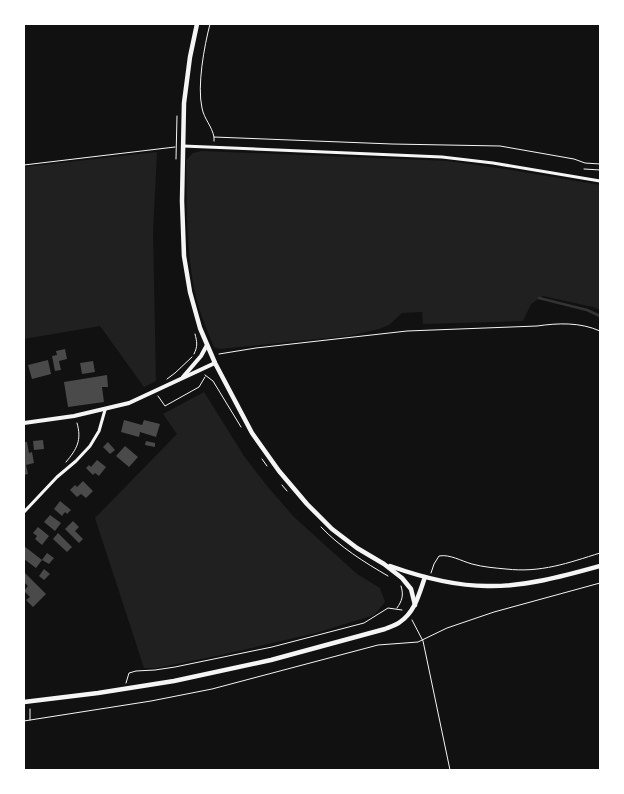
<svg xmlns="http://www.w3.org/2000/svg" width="624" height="794" viewBox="0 0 624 794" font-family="'Archivo Narrow',sans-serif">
<rect width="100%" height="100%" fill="#111"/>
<g fill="#202020">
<path d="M202 151 447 161 511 170 600 185V310L593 307 543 296 531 304 523 321 423 324 422 312 402 313 389 325 379 329 348 336 220 349 214 347C206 328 198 308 194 288 186 246 187 203 186 160L193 153Z"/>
<path d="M157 152 153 232 156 381 144 387 100 326 24 339V167Z"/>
<path d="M204 392 244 456 267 486 294 517 357 574 380 588 385 602 374 615 316 633 221 655 157 668H144L95 518 177 434 163 414Z"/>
</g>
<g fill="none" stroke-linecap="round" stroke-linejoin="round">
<path stroke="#333" stroke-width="2.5" d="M539 298 587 310 600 316"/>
</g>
<g fill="#4a4a4a">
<path d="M65 349 67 359 59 361 61 370 55 371 52 356 57 355 56 351Z"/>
<path d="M48 360 51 374 32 379 28 365Z"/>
<path d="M93 361 95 372 82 374 80 363Z"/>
<path d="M107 375 108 387H102L104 402 68 407 64 382Z"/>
<path d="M124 420 142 425 144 420 160 424 156 437 140 432 139 437 121 432Z"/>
<path d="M43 440 44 449 34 450 33 441Z"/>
<path d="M146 441 155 443V447L145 445Z"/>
<path d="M24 442H27L29 453 32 452 34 463 26 465 28 474 24 475Z"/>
<path d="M108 442 115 450 110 454 103 447Z"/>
<path d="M125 446 138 457 129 467 116 456Z"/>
<path d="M97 460 106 467 99 476 95 473 93 475 86 468 89 465 91 467Z"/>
<path d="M83 481 93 491 86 498 81 494 77 497 70 490 75 485 77 487Z"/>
<path d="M60 501 71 510 67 514 65 512 62 516 54 509Z"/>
<path d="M50 515 61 523 55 531 44 522Z"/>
<path d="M73 521 79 527 75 531 83 539 79 543 65 529Z"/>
<path d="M38 527 49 536 42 545 35 539 37 536 33 533Z"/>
<path d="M58 533 72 547 67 552 53 539Z"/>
<path d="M24 546 42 560 47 553 54 558 49 564 42 560 36 568 24 559Z"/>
<path d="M44 569 50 574 44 580 39 576Z"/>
<path d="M24 572 46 594 33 607 26 600 30 597 24 591 28 586 24 582Z"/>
</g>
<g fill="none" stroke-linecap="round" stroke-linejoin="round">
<g stroke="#f5f5f5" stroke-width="1">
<path d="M210 24C204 47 197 86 202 108 204 119 212 126 214 137"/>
<path d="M214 141V137L392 144 500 146 574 159 585 163 600 164"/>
<path d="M176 159 177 116"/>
<path d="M24 165 175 147"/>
<path d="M584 169 600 170"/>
<path d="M194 354C198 346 197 342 195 334"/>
<path d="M219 354 256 348 407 331 537 326C558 323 580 322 600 331"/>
<path d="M205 375 213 381 241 427"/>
<path d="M167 379 175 373 192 357"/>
<path d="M158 396 165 406 199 387 205 377"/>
<path d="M262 459 267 466"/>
<path d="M66 462C77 449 82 440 77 423"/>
<path d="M282 485 287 491"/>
<path d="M321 527C340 547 364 562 388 576"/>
<path d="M431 573 434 564 439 556C450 554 461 561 472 564 483 567 495 568 506 569 541 573 568 563 600 553"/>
<path d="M397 608C402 601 404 595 401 586"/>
<path d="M412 620 423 641 450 770"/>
<path d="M126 683 129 673 136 671 155 670 175 667 272 647 364 623 388 608 402 610"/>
<path d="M30 709V720"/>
<path d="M24 721 151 701 212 689 378 645 418 642 447 628 494 612 600 583"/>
</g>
<g stroke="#f5f5f5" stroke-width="3">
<path d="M183 146 442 157 493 163 600 181"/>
<path d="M24 512 57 477 76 461 90 446 99 431 105 410"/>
</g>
<g stroke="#f5f5f5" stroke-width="4">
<path d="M183 377 201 356 207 345"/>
<path d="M24 423 74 416 129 403 215 363"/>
</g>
<g stroke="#f5f5f5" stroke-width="4.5">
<path d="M197 24 190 57 184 103 182 201 184 256 190 292 200 328 215 363 252 433 279 471 307 504 332 529 357 548 384 564 402 578 411 589 415 605"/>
<path d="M390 566C421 577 454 586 487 586 525 587 564 576 600 566"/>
<path d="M24 702 98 693 174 681 271 660 385 629C390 627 396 625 400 622 415 612 419 594 425 577"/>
</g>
</g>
<rect width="624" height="794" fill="none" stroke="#ffffff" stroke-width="50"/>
</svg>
